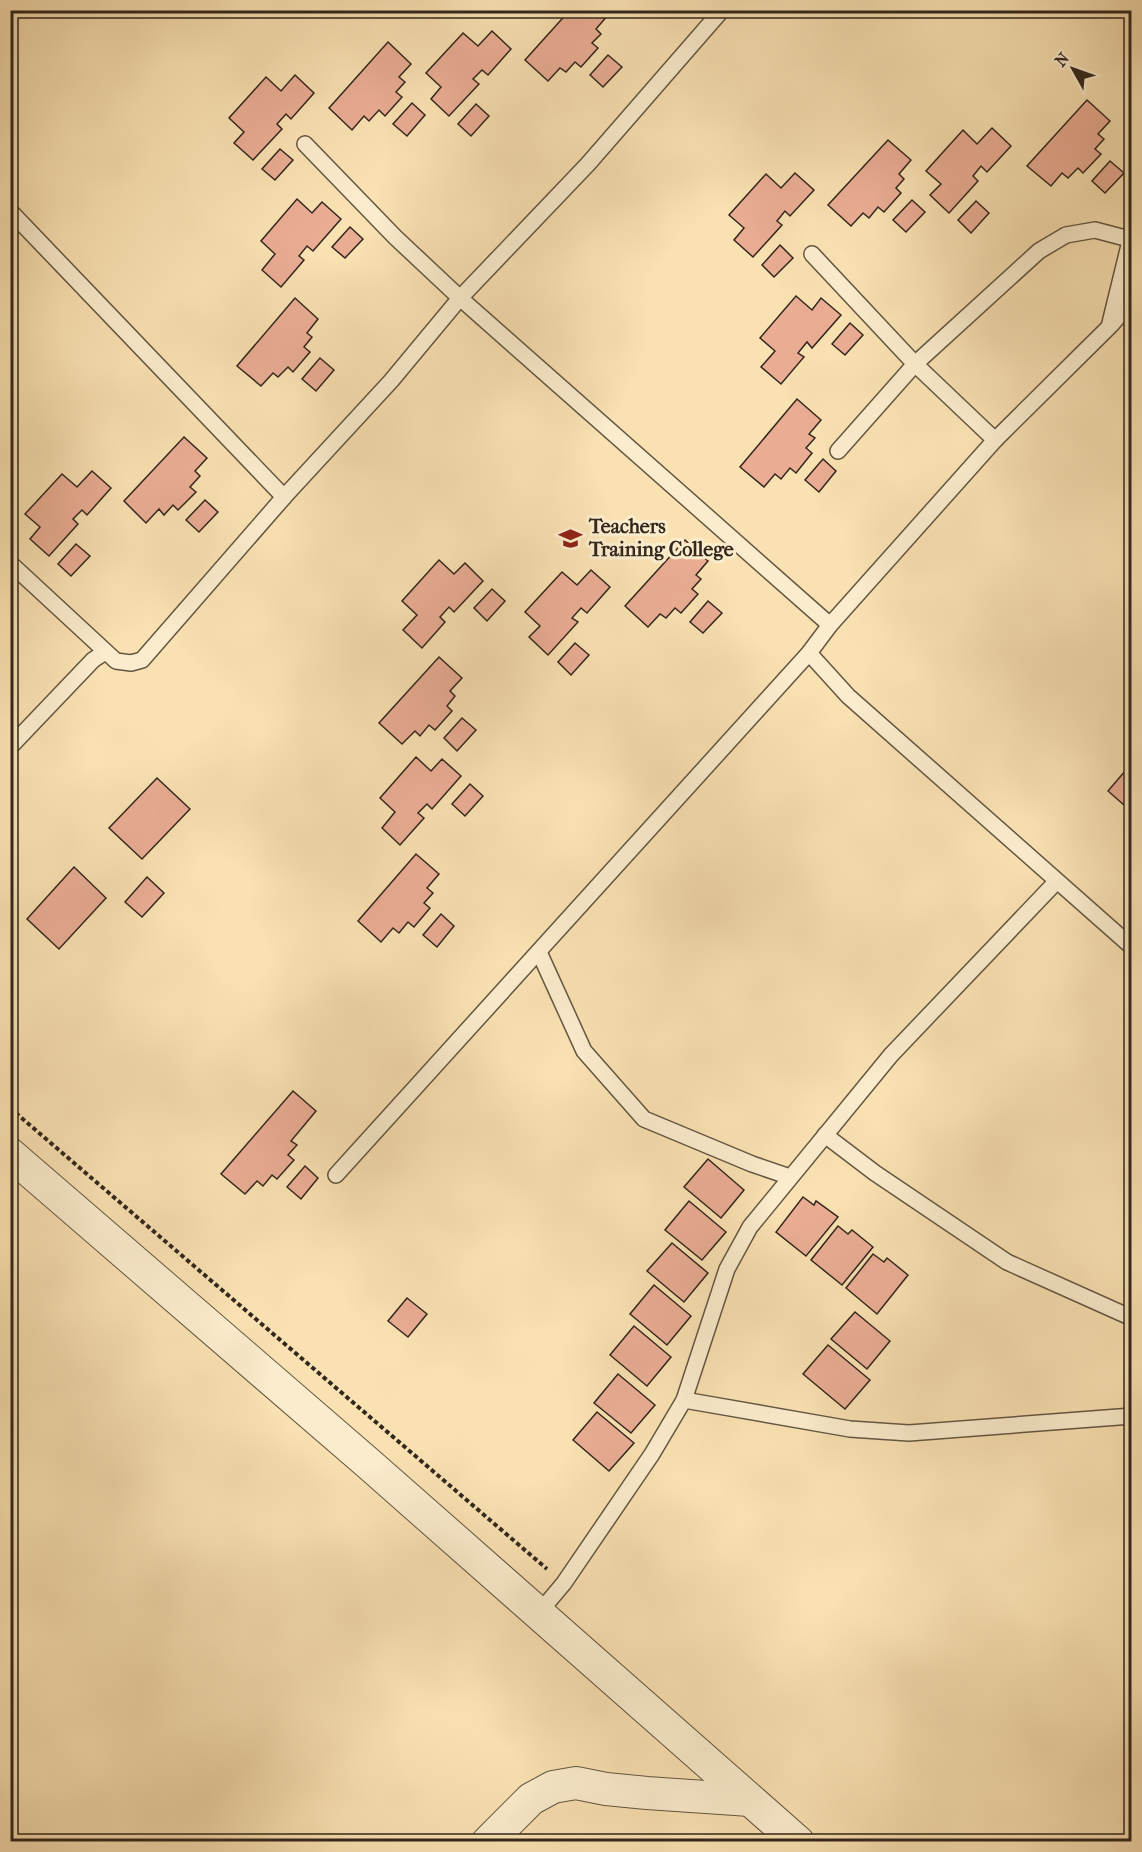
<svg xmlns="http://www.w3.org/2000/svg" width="1142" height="1852" viewBox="0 0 1142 1852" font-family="'IM FELL French Canon',serif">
<rect width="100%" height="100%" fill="#f9e1b2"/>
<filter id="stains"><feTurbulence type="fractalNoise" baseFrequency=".00333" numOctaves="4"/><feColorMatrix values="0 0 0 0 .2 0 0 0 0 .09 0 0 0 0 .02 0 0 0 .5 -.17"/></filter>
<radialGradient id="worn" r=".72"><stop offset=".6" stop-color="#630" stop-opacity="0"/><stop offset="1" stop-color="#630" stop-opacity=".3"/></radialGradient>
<g fill="#eaad94" stroke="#32271d" stroke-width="1.5">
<path d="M570 10H602L608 15 596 29 601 34 592 43 598 48 581 67 575 62 566 72 560 68 548 81 525 60Z"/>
<path d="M492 31 511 49 488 75 482 70 473 79 479 84 449 116 431 99 441 87 426 73 463 33 478 46Z"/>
<path d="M388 42 411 64 399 77 405 82 396 92 402 97 385 116 379 110 369 121 364 116 352 130 329 108Z"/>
<path d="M608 55 622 67 603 87 590 75Z"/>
<path d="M295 75 314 93 291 119 286 114 277 124 282 129 253 160 234 143 244 132 229 118 266 77 281 91Z"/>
<path d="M1087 100 1110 121 1098 134 1104 139 1095 149 1101 154 1083 173 1078 168 1068 178 1062 173 1051 186 1027 166Z"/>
<path d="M412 103 425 115 407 136 393 124Z"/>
<path d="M476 104 489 116 471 136 458 124Z"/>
<path d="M992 128 1011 146 987 172 981 166 973 176 978 181 949 213 930 195 941 184 926 171 963 130 977 144Z"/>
<path d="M888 140 911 160 899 174 904 179 896 188 901 193 884 212 878 207 869 218 863 213 851 226 828 205Z"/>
<path d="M280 149 293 160 275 180 262 169Z"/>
<path d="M1110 161 1124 173 1105 193 1092 181Z"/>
<path d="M795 173 814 190 790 216 785 211 777 221 782 225 753 257 734 240 744 228 729 215 766 174 781 188Z"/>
<path d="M297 199 312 213 322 202 341 219 313 251 307 246 299 256 304 260 281 287 262 270 275 254 261 241Z"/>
<path d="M912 200 925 212 906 232 893 220Z"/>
<path d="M976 201 989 213 971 233 958 220Z"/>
<path d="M350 227 363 239 345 258 332 247Z"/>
<path d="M780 245 793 258 774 277 762 265Z"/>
<path d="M796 296 812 310 821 298 841 315 812 348 807 342 798 353 804 357 781 384 761 367 775 351 760 338Z"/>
<path d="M295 298 318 319 307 333 312 337 304 347 310 352 293 372 288 367 278 377 273 373 261 386 237 366Z"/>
<path d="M850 323 863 335 845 355 832 344Z"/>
<path d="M320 358 334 370 316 391 302 379Z"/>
<path d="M797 399 821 420 809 434 815 438 806 448 812 453 796 473 790 468 781 479 775 474 764 487 740 467Z"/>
<path d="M184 437 207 458 195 471 200 476 190 487 196 492 178 510 173 505 164 515 159 509 146 523 124 501Z"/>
<path d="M823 459 836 471 819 492 805 480Z"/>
<path d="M92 471 111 488 87 515 82 510 73 519 78 524 49 556 30 539 40 527 25 514 62 474 77 487Z"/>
<path d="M205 500 218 512 199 532 186 520Z"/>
<path d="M685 540 708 561 696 575 701 579 692 589 698 594 681 613 675 608 666 618 660 614 648 627 625 606Z"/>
<path d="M76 544 90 556 71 576 58 564Z"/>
<path d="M439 560 454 574 465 563 483 581 454 612 449 607 440 617 445 622 422 648 403 630 417 615 402 601Z"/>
<path d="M591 570 610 587 587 613 581 608 572 618 578 622 548 655 529 637 540 626 525 612 562 572 577 585Z"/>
<path d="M492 589 505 601 487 621 474 608Z"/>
<path d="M708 601 722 613 703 633 690 622Z"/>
<path d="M575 643 589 655 571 675 558 662Z"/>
<path d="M439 657 462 678 450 691 455 696 447 706 452 711 435 730 429 725 420 736 415 731 402 744 379 723Z"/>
<path d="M462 718 476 730 457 751 444 738Z"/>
<path d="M416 757 431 771 442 759 461 776 432 809 427 804 418 813 424 818 400 845 382 828 395 812 380 798Z"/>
<path d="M1132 763V812L1108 791Z"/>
<path d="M157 778 190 809 142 859 109 828Z"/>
<path d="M470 784 483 796 465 816 452 804Z"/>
<path d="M416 854 439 874 427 888 433 893 424 903 430 908 414 927 408 922 399 933 393 928 381 942 358 921Z"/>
<path d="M74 867 106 898 59 949 27 919Z"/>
<path d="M147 877 164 893 142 917 125 902Z"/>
<path d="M441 914 454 926 437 947 423 935Z"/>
<path d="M293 1091 316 1111 291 1141 297 1145 288 1155 294 1160 277 1179 272 1175 263 1186 257 1181 245 1194 221 1174Z"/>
<path d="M708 1159 744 1190 721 1218 684 1187Z"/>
<path d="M305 1166 318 1178 301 1199 287 1187Z"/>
<path d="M803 1197 814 1205 816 1201 838 1217 806 1256 776 1232Z"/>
<path d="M689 1201 726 1232 702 1260 665 1230Z"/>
<path d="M838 1226 848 1234 852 1230 873 1247 842 1285 811 1260Z"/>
<path d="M672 1243 708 1273 684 1302 647 1271Z"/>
<path d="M873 1254 884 1262 887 1258 908 1275 877 1314 846 1288Z"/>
<path d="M654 1285 691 1316 667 1345 630 1314Z"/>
<path d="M407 1298 427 1314 408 1337 388 1321Z"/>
<path d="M855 1312 890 1341 867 1369 831 1339Z"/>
<path d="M634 1326 671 1357 647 1386 610 1355Z"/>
<path d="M828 1345 870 1380 845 1409 803 1374Z"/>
<path d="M618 1374 655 1405 631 1433 594 1403Z"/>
<path d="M597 1412 634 1443 609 1471 573 1440Z"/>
</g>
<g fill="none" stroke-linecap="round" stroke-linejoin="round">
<defs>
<g id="service">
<path d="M305 144 395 237 460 298 830 625"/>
<path d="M10 211 284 497"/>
<path d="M812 254 915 364 995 440"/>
<path d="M1111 325 1132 301"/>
<path d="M838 451 915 364 1039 251 1066 235 1095 230 1129 239"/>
<path d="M10 563 116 661 131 663 142 660 284 497 391 381 460 298 588 164 722 10"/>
<path d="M809 653 848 696 1132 947"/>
<path d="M10 747 93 660 105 652"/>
<path d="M539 952 584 1051 644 1119 752 1164 790 1177"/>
<path d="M825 1135 875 1173 1007 1262 1132 1318"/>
<path d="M336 1175 809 653 830 625 995 440 1109 327 1132 233"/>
<path d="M684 1400 850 1429 909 1433 1132 1416"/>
<path d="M538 1614 564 1583 652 1454 684 1400 727 1269 750 1227 891 1055 1056 882"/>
</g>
<g id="minor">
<path d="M10 1154 369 1464 798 1842"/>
<path d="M488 1842 531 1799 553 1787 576 1783 606 1789 647 1793 750 1800"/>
</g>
</defs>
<use href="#service" stroke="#645642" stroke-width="18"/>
<use href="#minor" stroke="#645642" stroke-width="34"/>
<path stroke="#32271d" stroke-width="4" stroke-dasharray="4.5 3" stroke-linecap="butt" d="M10 1108 547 1569"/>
<use href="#service" stroke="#fbeccd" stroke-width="15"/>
<use href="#minor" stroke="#fbeccd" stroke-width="32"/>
</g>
<defs>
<symbol id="university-bare" viewBox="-9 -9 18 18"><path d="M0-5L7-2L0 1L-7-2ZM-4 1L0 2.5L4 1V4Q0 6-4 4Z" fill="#8f2418" stroke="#fbeccd" stroke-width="2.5" paint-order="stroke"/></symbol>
</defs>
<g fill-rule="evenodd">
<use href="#university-bare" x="554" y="522" width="33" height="33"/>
</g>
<g text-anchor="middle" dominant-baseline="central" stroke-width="6" stroke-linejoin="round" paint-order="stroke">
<g font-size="20" font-weight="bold" fill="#32271d" stroke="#fbeccd" text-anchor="start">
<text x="589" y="526">Teachers<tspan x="589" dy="23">Training College</tspan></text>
</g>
</g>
<rect width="1142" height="1852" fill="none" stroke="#f9e1b2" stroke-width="36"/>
<rect x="12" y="12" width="1118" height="1828" fill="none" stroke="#32271d" stroke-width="3"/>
<rect x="18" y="18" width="1106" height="1816" fill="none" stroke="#32271d" stroke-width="1.5"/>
<g transform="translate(1073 69) rotate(310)" stroke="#fbeccd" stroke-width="4.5" paint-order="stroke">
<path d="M0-4.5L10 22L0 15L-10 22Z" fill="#32271d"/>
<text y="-9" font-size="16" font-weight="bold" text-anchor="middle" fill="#32271d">N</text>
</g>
<rect width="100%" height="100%" filter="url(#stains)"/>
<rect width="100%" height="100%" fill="url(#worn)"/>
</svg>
